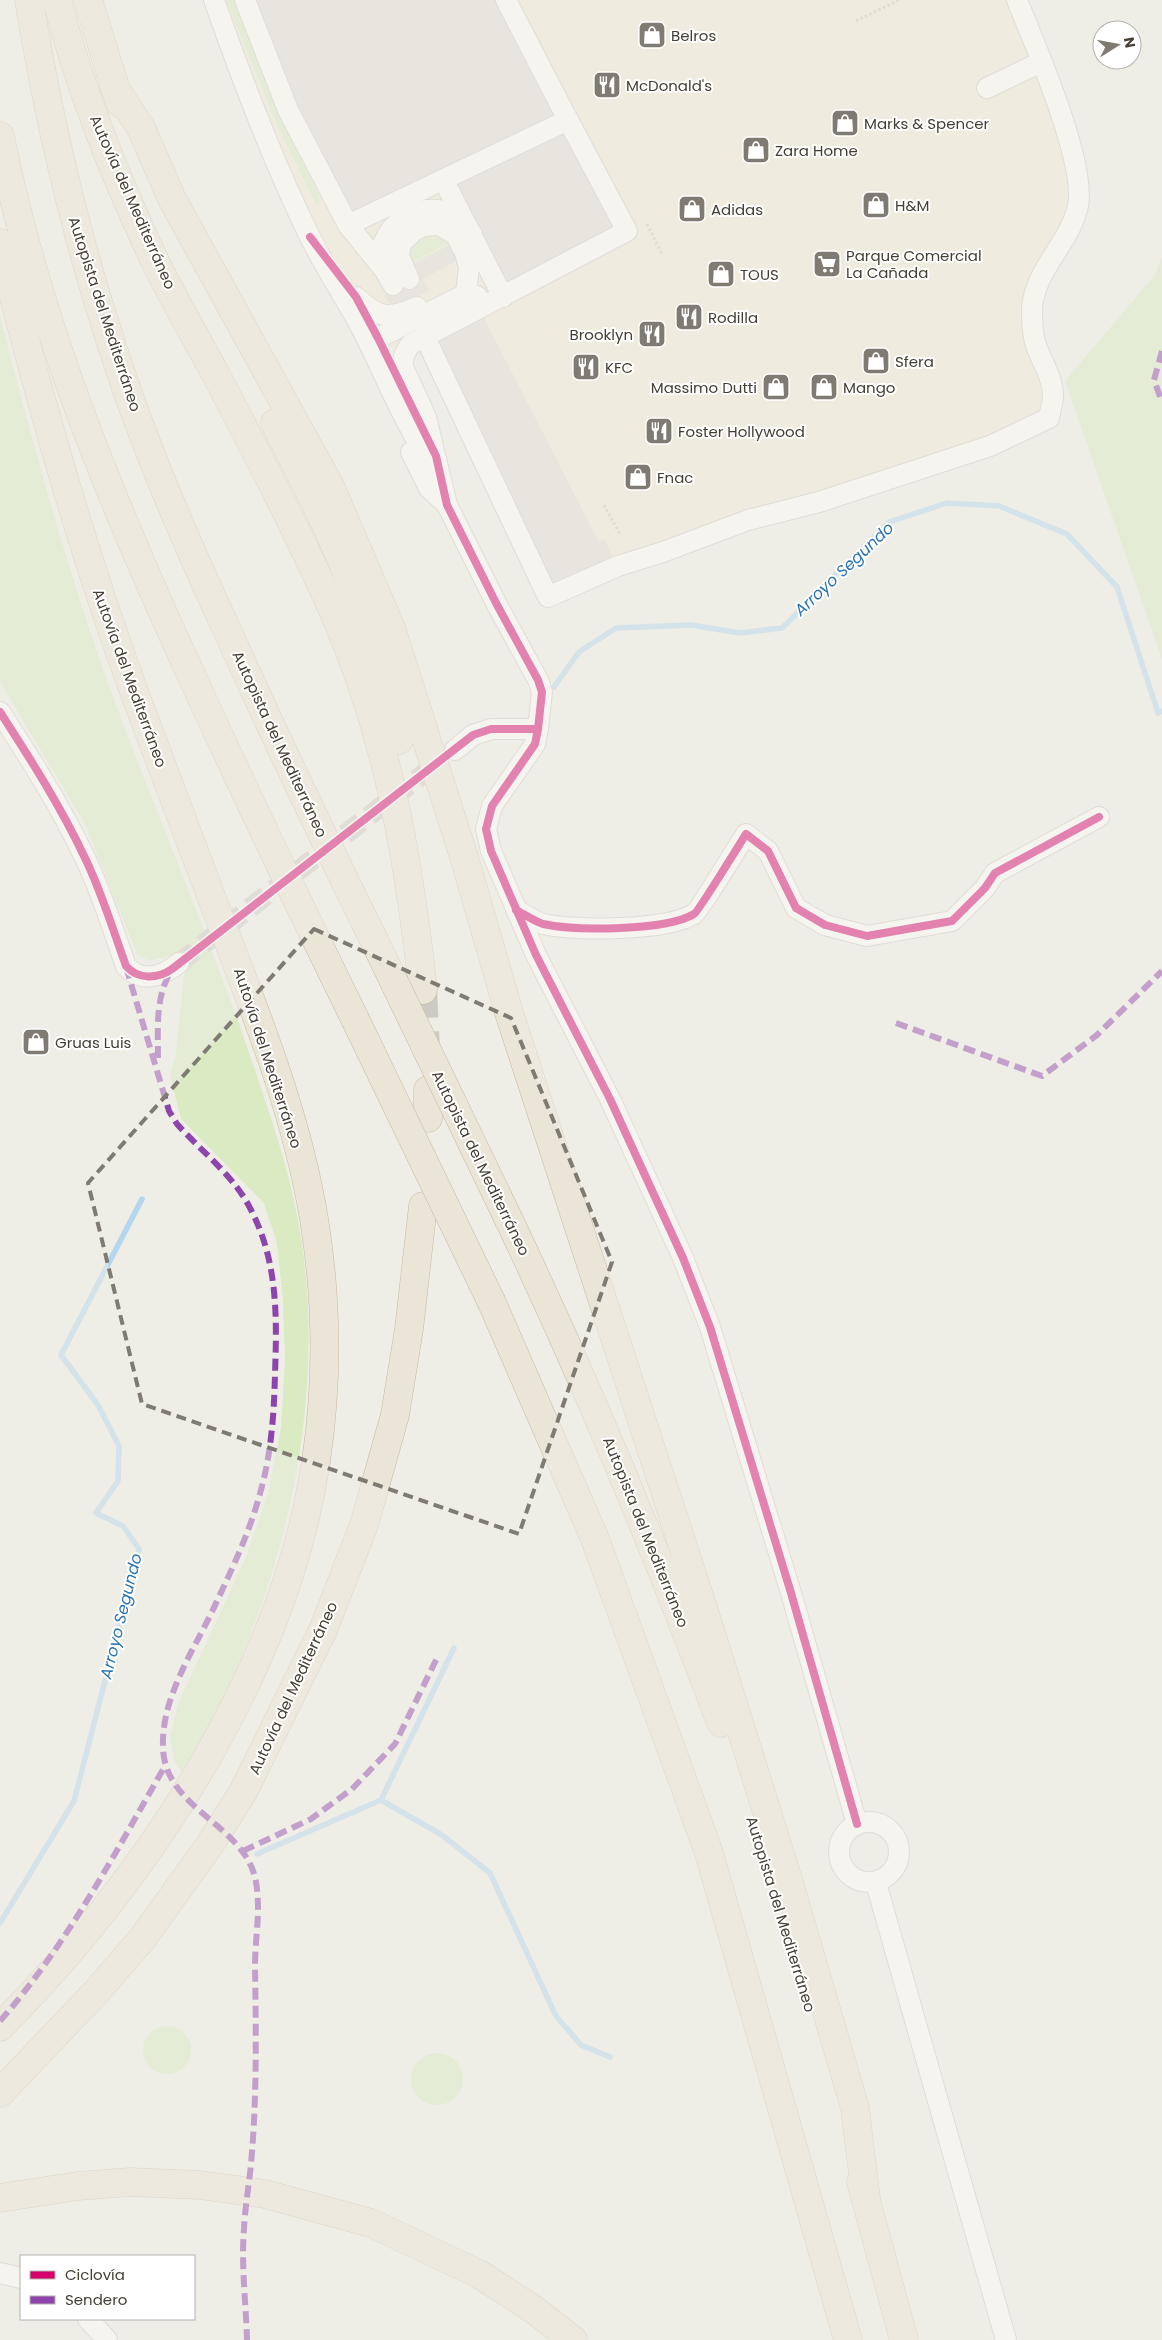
<svg xmlns="http://www.w3.org/2000/svg" width="1162" height="2340" viewBox="0 0 1162 2340" font-family="Poppins,sans-serif">
<rect width="100%" height="100%" fill="#eeede6"/>
<path fill="#f2e9d8" d="M214 0H1017L1078 182 1033 294 1049 418 618 566 414 337 385 351 356 297 310 237Z"/>
<g fill="#daebc4">
<path d="M226 0H236L285 127 319 196 320 206 316 204 278 127Z"/>
<path d="M424 237 447 240 449 243 412 263 409 262 408 249Z"/>
<path d="M1162 258V659L1065 381 1155 275Z"/>
<path d="M0 317C35 453 72 589 122 721 165 834 212 945 251 1058 267 1107 285 1156 295 1206 336 1393 281 1611 183 1773L175 1762 170 1737 178 1704 246 1557 268 1494 281 1428 285 1361 283 1300 277 1243 264 1203 181 1119 170 1075 176 1053 185 967 173 955 149 961 137 954 85 824 0 682Z"/>
<circle cx="167" cy="2050" r="24"/>
<circle cx="437" cy="2079" r="26"/>
</g>
<g fill="#dddcd6">
<path d="M245 0H508L627 231 513 292 452 177 348 225Z"/>
<path d="M449 245 458 260 423 279 429 291 393 309 384 295 419 277 412 264Z"/>
<path d="M484 318 599 542 604 539 618 566 541 601 418 349Z"/>
</g>
<g fill="none" stroke-linecap="round" stroke-linejoin="round">
<g stroke="#b4d6ee" stroke-width="5.5">
<path d="M554 687 579 652 616 628 691 625 740 633 782 628 889 522 947 503 999 506 1067 534 1117 587 1158 713 1162 711"/>
<path d="M381 1800 454 1648"/>
<path d="M257 1854 381 1800 442 1835 490 1873 556 2016 581 2045 610 2057"/>
<path d="M0 1923 74 1801 139 1549 123 1526 96 1513 118 1481 119 1446 98 1405 61 1355 142 1199"/>
</g>
<path stroke="#cccac2" stroke-width="20" stroke-dasharray="20 10" stroke-linecap="butt" d="M179 963 444 758"/>
<path stroke="#cccac2" stroke-width="28" stroke-dasharray="28 14" stroke-linecap="butt" d="M423 990 426 1051"/>
<defs>
<g id="minor">
<path d="M214 0C242 80 272 159 309 235 325 268 346 299 363 331 386 377 405 426 435 469"/>
<path d="M245 0 288 110 348 225 568 120 506 0"/>
<path d="M987 88 1041 62"/>
<path d="M444 181 503 297"/>
<path d="M348 225 386 272"/>
<path d="M409 279 399 256 401 243 414 231 423 226 439 225 456 235 465 253 469 267 466 294"/>
<path d="M393 285C389 278 383 269 382 260 377 227 420 200 449 213 460 218 466 225 472 234"/>
<path d="M356 297C379 318 388 320 417 307"/>
<path d="M425 337 548 597 618 566 663 552 748 520 819 502 990 446 1049 418C1050 411 1053 403 1053 396 1053 376 1040 360 1035 342 1032 332 1032 319 1032 308 1035 270 1067 246 1077 210 1090 169 1034 43 1017 0"/>
<path d="M377 360 374 344 378 338 466 294 477 296"/>
<path d="M411 452 429 488 447 505"/>
<path d="M0 712C31 760 61 807 85 858 102 893 113 930 126 966 142 984 163 976 179 963"/>
<path d="M538 729 535 744 492 806 486 829 491 851 536 955 610 1099 683 1258 710 1327 791 1593 857 1824"/>
<path d="M455 750 473 735 491 729H538L542 692 538 680 496 603 447 505 426 417 403 367C402 358 405 351 411 344L627 231 568 120"/>
<path d="M516 910C524 914 534 921 543 924 575 931 666 931 694 914 698 912 739 845 746 834L768 851 796 908 825 925 867 936 952 921 985 888 995 873 1099 817"/>
<circle cx="869" cy="1852" r="30"/>
<path d="M876 1883 1006 2340"/>
<path d="M0 2273 21 2278"/>
<path d="M88 2319 107 2340"/>
</g>
<g id="highway">
<path d="M29 0C48 117 75 233 112 346 143 443 184 537 227 630 273 732 321 833 371 934"/>
<path d="M57 0C79 88 114 173 152 255 171 295 194 334 215 373 258 455 301 537 338 622 389 742 409 862 423 990"/>
<path d="M88 0 120 103"/>
<path d="M114 87 141 128 172 199 330 486 391 628 464 857 510 1016 705 1614 787 1876 855 2108 866 2199"/>
<path d="M0 136C38 326 113 506 194 681 246 795 300 907 355 1019"/>
<path d="M0 243C39 397 81 548 136 697 166 776 195 855 225 933 261 1026 298 1121 314 1219 327 1299 328 1381 316 1461 285 1671 147 1879 0 2027"/>
<path d="M275 423C301 474 329 526 350 581 369 633 385 687 399 740"/>
<path d="M428 1118V1090"/>
<path d="M509 1220C587 1384 657 1552 721 1723"/>
<path d="M492 1303 595 1539 709 1853 848 2340"/>
<path d="M0 2093 98 1990 142 1939 209 1846 243 1792 323 1630 364 1525 395 1415 409 1329 423 1206"/>
<path d="M861 2182 904 2340"/>
<path d="M0 2198 78 2186 130 2182 200 2185 265 2194 371 2223 479 2274 533 2309 573 2340"/>
</g>
</defs>
<use href="#minor" stroke="#cccac4" stroke-width="22"/>
<use href="#highway" stroke="#c8bba0" stroke-width="29"/>
<g stroke="#cdcbc6" stroke-width="3" stroke-dasharray="2.5 2.5" stroke-linecap="butt">
<path d="M856 21 899 0"/>
<path d="M647 224 662 254"/>
<path d="M604 505 621 536"/>
</g>
<use href="#minor" stroke="#fcfcfb" stroke-width="20"/>
<use href="#highway" stroke="#ebe5d7" stroke-width="28"/>
<defs>
<g id="highway-bridge">
<path d="M371 934 509 1220"/>
<path d="M355 1019 492 1303"/>
</g>
</defs>
<use href="#highway-bridge" stroke="#c8bba0" stroke-width="29" stroke-linecap="butt"/>
<use href="#highway-bridge" stroke="#ebe5d7" stroke-width="28"/>
<g stroke="#8e44ad" stroke-width="6" stroke-dasharray="12 6" stroke-linecap="butt">
<path d="M1162 351 1154 380 1162 402"/>
<path d="M126 967 169 1111 177 1124C201 1151 234 1176 250 1208 278 1261 277 1316 275 1374 274 1416 271 1457 259 1497 249 1533 233 1567 217 1601 197 1646 161 1695 163 1747 164 1810 246 1824 256 1882 261 1911 255 1938 255 1967 256 2033 257 2098 251 2164 249 2185 245 2207 244 2229 241 2265 246 2303 247 2340"/>
<path d="M896 1023 1042 1076 1097 1035 1162 971"/>
<path d="M158 1058C158 1028 155 998 171 971"/>
<path d="M243 1851 311 1819 352 1789 395 1744 437 1658"/>
<path d="M0 2021C67 1945 115 1853 165 1766"/>
</g>
<defs>
<g id="cycleway">
<path d="M0 712C31 760 61 807 85 858 102 893 113 930 126 966 138 980 158 979 172 969L473 735 491 729H538L542 692 538 680 496 603 447 505 436 456 378 338 356 297 310 237"/>
<path d="M538 729 535 744 492 806 486 829 491 851 536 955 610 1099 683 1258 710 1327 791 1593 857 1824"/>
<path d="M516 910C524 914 534 921 543 924 575 931 666 931 694 914 698 912 739 845 746 834L768 851 796 908 825 925 867 936 952 921 985 888 995 873 1099 817"/>
</g>
</defs>
<use href="#cycleway" stroke="#fff" stroke-width="11"/>
<use href="#cycleway" stroke="#d6006c" stroke-width="8"/>
</g>
<path d="M0 0H1162V2340H0ZM314 929 511 1018 612 1262 519 1534 142 1404 88 1183Z" fill="#eeede6" fill-opacity=".55" fill-rule="evenodd"/>
<path fill="none" stroke="#807b72" stroke-width="4" stroke-dasharray="10 6" stroke-linejoin="round" d="M314 929 511 1018 612 1262 519 1534 142 1404 88 1183Z"/>
<defs>
<symbol id="shop-square" viewBox="-11 -11 22 22"><rect x="-9" y="-9" width="18" height="18" rx="4" fill="#807b72" stroke="#fff"/><path d="M-5-2.5h2.3a2.7 3.5 0 0 1 5.4 0H5L5.5 6h-11ZM-1.5-2.5h3a1.5 2.3 0 0 0-3 0Z" fill="#fff"/></symbol>
<symbol id="restaurant-square" viewBox="-11 -11 22 22"><rect x="-9" y="-9" width="18" height="18" rx="4" fill="#807b72" stroke="#fff"/><path d="M-5-6h1v4h1v-4h1v4h1v-4h1v5L-1.5 .5V6h-2V.5L-5-1ZM5-6V6H3V1.5H1.5Q1.5-4 5-6Z" fill="#fff"/></symbol>
<symbol id="supermarket-square" viewBox="-11 -11 22 22"><rect x="-9" y="-9" width="18" height="18" rx="4" fill="#807b72" stroke="#fff"/><path d="M-6-5.5h2.5l.6 2H6L4.5 2H-2.5L-4.4-4H-6ZM-1.5 3.2a1.3 1.3 0 1 0 .1 0ZM3 3.2a1.3 1.3 0 1 0 .1 0Z" fill="#fff"/></symbol>
</defs>
<g fill-rule="evenodd">
<use href="#shop-square" x="636" y="19" width="32" height="32"/>
<use href="#restaurant-square" x="591" y="69" width="32" height="32"/>
<use href="#shop-square" x="829" y="107" width="32" height="32"/>
<use href="#shop-square" x="740" y="134" width="32" height="32"/>
<use href="#shop-square" x="860" y="189" width="32" height="32"/>
<use href="#shop-square" x="676" y="193" width="32" height="32"/>
<use href="#supermarket-square" x="811" y="248" width="32" height="32"/>
<use href="#shop-square" x="705" y="258" width="32" height="32"/>
<use href="#restaurant-square" x="673" y="301" width="32" height="32"/>
<use href="#restaurant-square" x="636" y="318" width="32" height="32"/>
<use href="#shop-square" x="860" y="345" width="32" height="32"/>
<use href="#restaurant-square" x="570" y="351" width="32" height="32"/>
<use href="#shop-square" x="760" y="371" width="32" height="32"/>
<use href="#shop-square" x="808" y="371" width="32" height="32"/>
<use href="#restaurant-square" x="643" y="415" width="32" height="32"/>
<use href="#shop-square" x="622" y="461" width="32" height="32"/>
<use href="#shop-square" x="20" y="1026" width="32" height="32"/>
</g>
<g text-anchor="middle" dominant-baseline="central" stroke-width="4" stroke-linejoin="round" paint-order="stroke">
<g font-size="15" fill="#443e33" stroke="#fff" text-anchor="start">
<text x="671" y="35">Belros</text>
<text x="626" y="85">McDonald's</text>
<text x="864" y="123">Marks &amp; Spencer</text>
<text x="775" y="150">Zara Home</text>
<text x="895" y="205">H&amp;M</text>
<text x="711" y="209">Adidas</text>
<text x="846" y="255">Parque Comercial<tspan x="846" dy="17">La Cañada</tspan></text>
<text x="740" y="274">TOUS</text>
<text x="708" y="317">Rodilla</text>
<text x="633" y="334" text-anchor="end">Brooklyn</text>
<text x="895" y="361">Sfera</text>
<text x="605" y="367">KFC</text>
<text x="757" y="387" text-anchor="end">Massimo Dutti</text>
<text x="843" y="387">Mango</text>
<text x="678" y="431">Foster Hollywood</text>
<text x="657" y="477">Fnac</text>
<text x="55" y="1042">Gruas Luis</text>
</g>
<g font-size="15" fill="#443e33" stroke="#fff">
<text transform="translate(133 202) rotate(66)">Autovía del Mediterráneo</text>
<text transform="translate(105 314) rotate(72)">Autopista del Mediterráneo</text>
<text transform="translate(130 678) rotate(70)">Autovía del Mediterráneo</text>
<text transform="translate(280 744) rotate(65)">Autopista del Mediterráneo</text>
<text transform="translate(268 1058) rotate(72)">Autovía del Mediterráneo</text>
<text transform="translate(481 1163) rotate(64)">Autopista del Mediterráneo</text>
<text transform="translate(646 1532) rotate(68)">Autopista del Mediterráneo</text>
<text transform="translate(293 1688) rotate(-65)">Autovía del Mediterráneo</text>
<text transform="translate(781 1914) rotate(73)">Autopista del Mediterráneo</text>
</g>
<g font-size="16" font-style="italic" fill="#2973b3" stroke="#fff">
<text transform="translate(844 569) rotate(-43)">Arroyo Segundo</text>
<text transform="translate(121 1616) rotate(-76)">Arroyo Segundo</text>
</g>
</g>
<rect x="20" y="2255" width="175" height="65" fill="#ffffff" stroke="#b4b2ad"/>
<rect x="30" y="2271" width="25" height="8" fill="#d6006c" stroke="#b4b2ad"/>
<text x="65" y="2280" font-size="15" fill="#443e33">Ciclovía</text>
<rect x="30" y="2296" width="25" height="8" fill="#8e44ad" stroke="#b4b2ad"/>
<text x="65" y="2305" font-size="15" fill="#443e33">Sendero</text>
<g transform="translate(1117 45) rotate(79)"><circle r="24" fill="#ffffff" stroke="#b4b2ad"/>
<path d="M0-4L9 19L0 12L-9 19Z" fill="#807b72"/>
<text y="-8" font-size="14" font-weight="bold" text-anchor="middle" fill="#443e33">N</text>
</g>
</svg>
